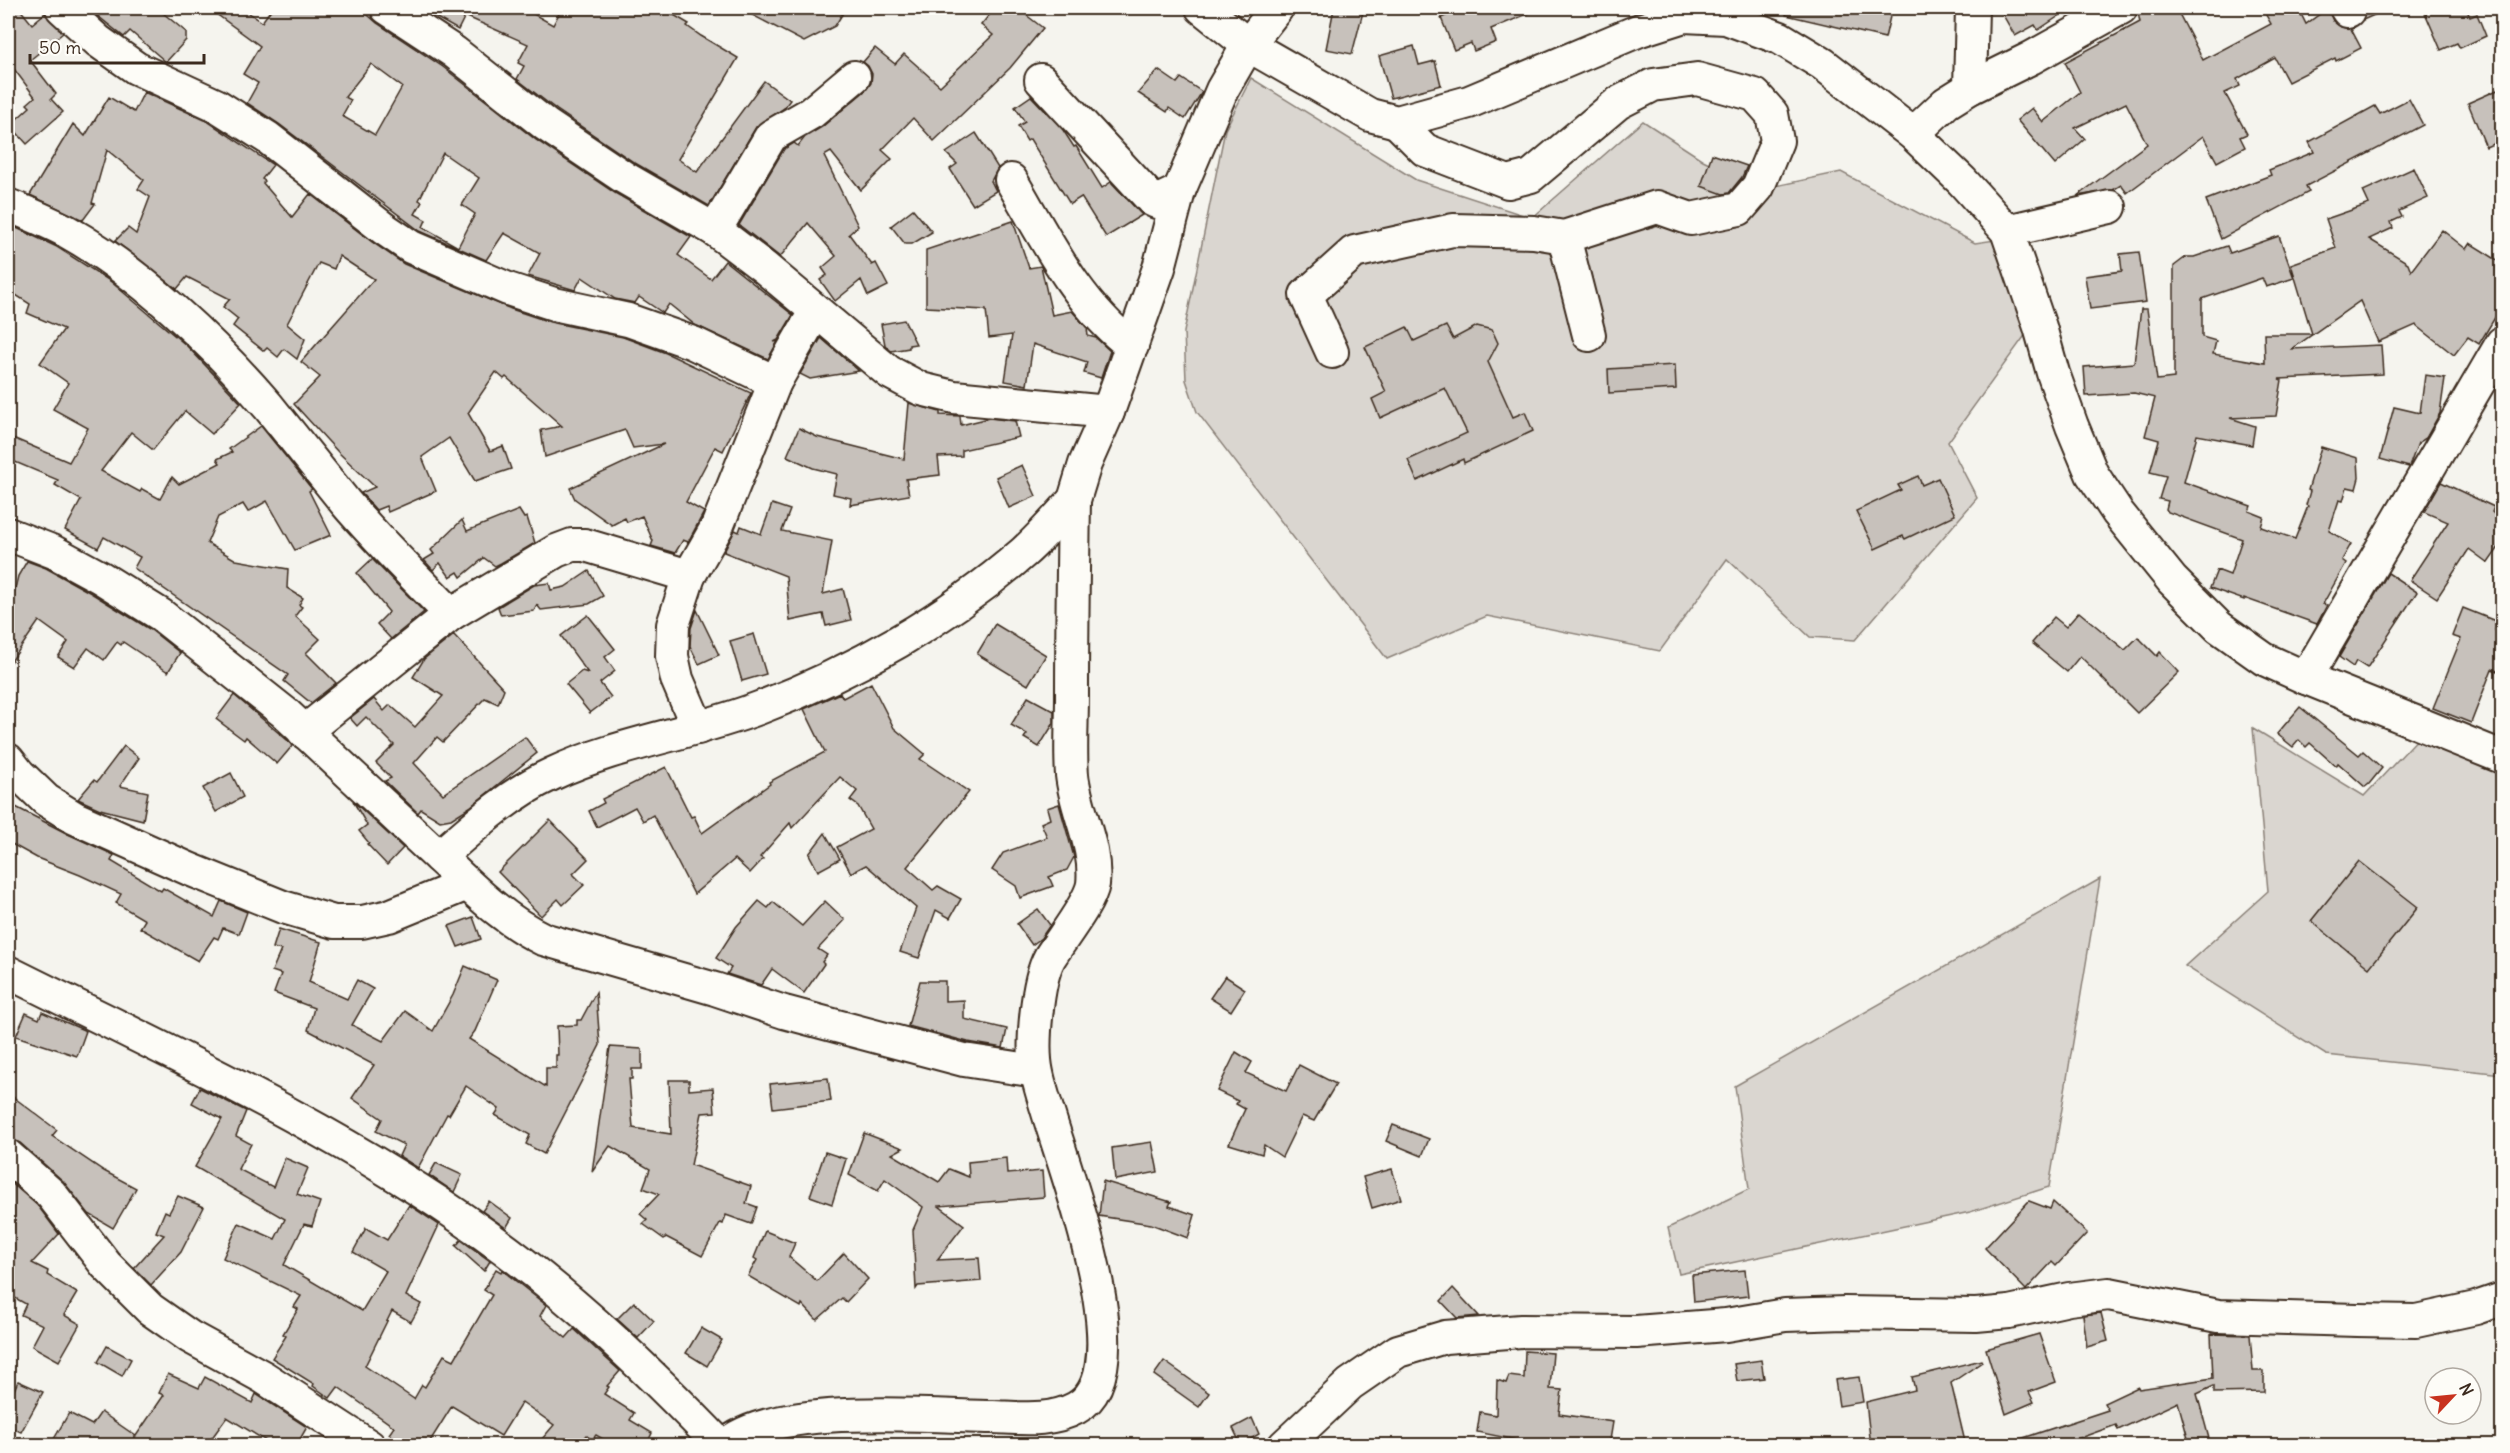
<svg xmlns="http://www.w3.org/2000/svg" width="2510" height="1453" viewBox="0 0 2510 1453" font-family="Delius,sans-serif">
<rect width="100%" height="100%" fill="#f5f4ee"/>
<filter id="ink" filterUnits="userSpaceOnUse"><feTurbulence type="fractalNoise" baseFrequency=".0167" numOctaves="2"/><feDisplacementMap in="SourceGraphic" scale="12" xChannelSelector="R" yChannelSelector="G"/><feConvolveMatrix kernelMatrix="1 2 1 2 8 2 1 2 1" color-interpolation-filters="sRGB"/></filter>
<g filter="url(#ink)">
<g fill="#dad6d0" stroke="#8a8077" stroke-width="1.5">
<path d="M1251 78 1416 180 1532 218 1643 121 1703 160 1758 187 1766 188 1841 172 1975 243 1995 240 2029 330 1948 442 1977 498 1855 640 1810 637 1727 559 1660 651 1487 616 1387 659 1197 412 1186 380 1184 332 1225 130Z"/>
<path d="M2253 728 2364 796 2422 734 2502 761V1074L2326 1055 2185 966 2268 891Z"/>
<path d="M2100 879 2049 1187 1970 1212 1679 1274 1668 1228 1749 1189 1735 1086Z"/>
</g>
<g fill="#c7c1bb" stroke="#3b2a1e" stroke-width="1.5" fill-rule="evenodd">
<path d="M8 8H19L32 24 45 13 63 33 30 60 56 94 51 99 63 112 27 144 10 125 30 107 27 104 35 97 8 61Z"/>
<path d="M88 8H157L186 32V40L166 62 130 31 124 37Z"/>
<path d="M208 8H242L262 22 272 8H360L377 23 443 67 536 140 615 193 691 237 678 255 711 279 725 261 793 315 778 340 774 342 778 341 768 359 695 325 669 304 663 313 639 297 635 303 615 299 582 277 575 290 528 276 540 253 504 233 486 260 420 231 279 124 247 103 258 83 243 74 260 46ZM371 64 402 87 375 135 342 116 351 100 345 97ZM443 153 479 178 462 205 475 214 458 247 423 227 426 220 415 214 422 202 419 200Z"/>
<path d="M419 8H523L553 25 562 8H662L689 24 687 26 701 36 738 58 678 159 697 172 764 81 790 100 784 108 756 127 709 206 635 163 557 110 517 79 524 66 518 63 528 44 465 16 458 30Z"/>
<path d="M739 8H846L835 26 804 42Z"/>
<path d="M995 8H1017L1043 28 1010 68 934 141 913 118 882 150 892 159 861 190 831 152 824 156 858 226 849 234 872 265 876 263 888 286 868 296 861 280 835 301 820 280 827 275 822 268 836 256 808 223 780 257 739 225 784 149 794 143 798 146 805 137 822 127 866 90 871 83 872 74 868 66 863 62 875 48 895 64 904 54 940 86 993 35 981 25Z"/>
<path d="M1334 8H1364L1352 54 1326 49Z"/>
<path d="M1464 8H1542L1491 29 1496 42 1474 51 1471 43 1454 50 1441 18Z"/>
<path d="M1787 8H1892L1885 38 1786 15Z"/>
<path d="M1999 8H2071L2038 30 2035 25 2015 36Z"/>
<path d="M2149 8H2176L2203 60 2271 24 2262 8H2298L2306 24 2328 8 2333 21 2341 27 2351 29 2361 48 2336 61 2335 58 2288 82 2275 58 2237 79 2240 86 2225 93 2247 134 2240 137 2245 147 2217 162 2203 136 2127 193 2121 185 2113 190 2077 196 2147 144 2126 103 2075 128 2085 139 2055 165 2017 120 2032 108 2043 122 2080 92 2065 62 2140 22 2138 13Z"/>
<path d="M2365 8H2390L2363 20Z"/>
<path d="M2423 8H2466L2470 17 2477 14 2486 36 2460 48 2457 43 2441 50Z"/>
<path d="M1414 46 1419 65 1435 61 1441 85 1391 98 1379 56Z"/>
<path d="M1158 70 1177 83 1181 78 1202 92 1185 119 1169 108 1167 112 1138 93Z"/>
<path d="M2502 88V140L2486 147 2468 103Z"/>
<path d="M144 92 207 121 273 165 262 179 265 181 263 183 292 217 310 194 372 242 404 264 511 309 550 322 623 337 666 353 751 393 723 451 715 447 686 502 704 512 688 542 683 540 675 553 651 546 653 541 642 516 627 522 625 518 612 525 575 499 570 488 664 444 633 448 625 430 545 457 541 430 562 426 506 377 504 379 496 372 468 413 490 451 503 446 511 469 475 481 449 438 422 457 436 491 388 512 386 506 376 510 361 493 375 487 338 452 294 404 320 377 301 362 374 279 339 256 334 269 319 263 287 324 305 339 297 359 284 349 278 357 267 348 264 351 233 326 238 319 223 307 230 299 187 277 177 289 115 241 128 228 136 234 150 197 138 189 144 180 107 150 92 203 95 204 83 220 30 195 73 124 85 136 109 97 134 112Z"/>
<path d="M1031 96 1063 130 1074 147 1076 146 1102 188 1111 182 1142 215 1106 237 1081 197 1070 204 1030 139 1027 141 1018 126 1025 122 1015 107Z"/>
<path d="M2409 99 2423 125 2306 186 2309 192 2221 239 2206 200 2271 175 2269 170 2314 152 2309 142 2375 106 2380 114Z"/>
<path d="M976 133 998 168 991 181 996 191 973 205 950 169 957 164 946 153Z"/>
<path d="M1712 154 1747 166 1742 177 1729 193 1723 194 1701 186Z"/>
<path d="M2414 168 2428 198 2399 211 2402 217 2391 222 2393 228 2369 239 2408 263 2411 271 2442 230 2466 249 2470 243 2502 263V306L2479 344 2468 337 2454 355 2416 325 2378 342 2360 301 2292 349 2381 345 2383 374 2279 379 2282 380 2276 416 2230 418 2255 426 2252 445 2197 435 2184 482 2251 506 2249 511 2264 517 2261 527 2295 539 2308 506 2306 505 2310 491 2308 490 2321 447 2358 458 2359 478 2356 489 2347 487 2343 501 2339 500 2329 531 2351 544 2342 560 2346 563 2323 604 2327 605 2317 624 2244 598V600L2210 588 2217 570 2230 575 2242 539 2168 512 2166 509 2168 501 2159 499 2166 476 2150 472 2159 440 2145 436 2155 398 2134 393 2086 396 2084 367 2134 363 2141 309H2147L2157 380 2174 378V266L2186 257H2194L2227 246 2230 253 2279 236 2294 278 2266 287 2262 278 2202 299V337L2216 341 2213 354 2265 363 2264 334H2312L2291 264 2336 248 2326 219 2369 204 2363 191Z"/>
<path d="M913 209 932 232 912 244H905L891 226Z"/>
<path d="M1013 221 1029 268 1041 266 1052 315 1072 311 1087 328 1088 336 1096 338 1110 351 1101 378 1084 373 1087 362 1033 344 1027 385 1005 381 1012 335 989 338 986 310 926 307V250Z"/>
<path d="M8 224 57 247 110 281 187 346 241 403 212 434 185 411 153 450 131 432 101 471 140 492 142 489 160 499 172 477 179 484 220 463 217 459 232 452 229 449 261 426 312 489 309 491 331 535 295 550 267 501 248 512 243 504 218 517 207 543 236 560 288 569 287 588 303 598 299 605 302 607 295 616 320 639 306 653 336 683 311 703 284 681 288 675 134 568 140 557 104 537 98 548 65 530 81 500 55 485 58 480 8 459V436L69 462 88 428 53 409 68 383 40 363 64 329 27 313 30 304 8 290Z"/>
<path d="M2139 252 2146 302 2090 309 2085 276 2122 271 2120 254Z"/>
<path d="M904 320 916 344 909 345V348L891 351 885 345 881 324Z"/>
<path d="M1446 326 1453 339 1477 326 1492 330 1498 343 1488 362 1513 417 1525 412 1533 431 1464 463 1463 459 1417 481 1408 460 1467 433 1445 388 1380 418 1372 399 1386 392 1365 347 1407 327 1414 341Z"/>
<path d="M821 338 859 371 810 379 800 374Z"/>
<path d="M1675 365 1676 389 1609 393 1608 369Z"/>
<path d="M2425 375 2445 378 2440 413 2426 438 2418 443 2409 467 2380 459 2394 407 2420 413Z"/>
<path d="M909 403 940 412V415L960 416 961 425 989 418 1015 421 1019 437 962 450V456L938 457 940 475 906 479 909 495 850 505 851 498 833 494 837 474 813 468 787 456 799 428 817 437 904 459Z"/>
<path d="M1022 465 1036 496 1009 508 996 477Z"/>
<path d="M1918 476 1922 485 1938 478 1955 515 1905 539 1903 536 1875 549 1856 511 1901 490 1898 485Z"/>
<path d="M2441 482 2494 507 2492 512 2502 521V543L2488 563 2469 549 2437 598 2410 580 2448 522 2424 512Z"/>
<path d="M772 504 790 510 782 531 832 541 823 594 843 589 851 620 826 626 823 614 790 621 786 576 724 552 735 530 739 532 741 526 761 534Z"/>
<path d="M519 510 524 518 527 517 535 543 501 563 495 566 484 558 461 577 458 572 450 577 440 563 433 570 424 560 434 554 431 550 462 520 467 531Z"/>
<path d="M372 559 424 612 391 639 377 624 389 612 357 573Z"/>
<path d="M27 561 46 568 91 593 151 630 180 653 168 672 123 642 121 645 117 642 104 660 88 648 74 667 58 657 68 642 39 621 8 666V617L18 576Z"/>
<path d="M589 571 603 596 589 604 541 610 537 605 534 611 501 615 498 607 534 585 549 583 551 590 565 587Z"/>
<path d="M2388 573 2417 592 2367 668 2356 661 2353 667 2339 657Z"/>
<path d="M2463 608 2498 622 2495 630 2502 633V673L2492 669 2471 723 2433 708 2461 639 2452 636Z"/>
<path d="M697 610 719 655 699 664 690 646 691 628Z"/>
<path d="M2079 612 2125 650 2138 637 2157 656 2160 652 2179 672 2137 713 2080 656 2067 672 2032 643 2054 617 2066 627Z"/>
<path d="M588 615 615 649 605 657 615 671 600 683 611 697 590 713 566 684 582 671 588 673 561 636Z"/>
<path d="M995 624 1046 655 1028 685 977 654Z"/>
<path d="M754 634 766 674 742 681 730 641Z"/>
<path d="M454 635 504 689 498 704 485 698 443 742 437 737 414 763 443 794 525 737 537 753 470 807 451 819 440 821 421 809 418 813 385 781 391 778 376 763 394 745 366 717 357 726 350 718 374 699 384 711 390 705 415 727 443 696 413 677 424 659Z"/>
<path d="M871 683 894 728 925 754 920 759 969 792 907 867 933 890 938 886 961 899 950 918 936 910 919 958 900 952 916 908 866 865 851 873 837 847 871 829 858 806 850 800 857 791 840 777 792 828 790 823 760 857 763 859 750 873 735 859 694 894 653 815 643 821 635 807 597 827 589 811 604 803 602 799 666 767 691 817 694 816 702 833 770 784 769 782 825 752 804 709 840 693 843 698Z"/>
<path d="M234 695 293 745 277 764 246 737 244 740 216 719Z"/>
<path d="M1028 697 1054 711V723L1039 747 1024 738 1027 734 1011 725Z"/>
<path d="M2300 707 2359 755 2363 751 2382 768 2369 784 2365 787 2338 763 2336 766 2310 743 2306 747 2299 740 2293 747 2277 734Z"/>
<path d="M124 746 139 758 120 786 148 792 143 820 100 809 78 799 94 780 97 782Z"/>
<path d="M231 773 243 797 216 812 203 788Z"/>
<path d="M353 801 403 848 387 865 367 844 369 843 359 831 367 825Z"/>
<path d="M8 803 68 834 114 855 111 861 161 891 163 888 214 917 221 901 247 912 239 934 223 928 218 939 214 937 198 961 140 928 145 920 116 903 121 894 80 875 37 858 8 842Z"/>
<path d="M1059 804 1074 857 1067 870 1049 877 1053 886 1020 898 1016 886 992 870 1003 853 1047 837 1041 823 1050 819 1047 808Z"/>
<path d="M550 820 588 859 573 874 584 885 563 905 558 899 541 916 498 872Z"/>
<path d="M825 833 840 859 818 871 809 854Z"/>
<path d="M2359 861 2418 907 2369 968 2311 921Z"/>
<path d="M759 901 768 908 773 902 802 926 825 901 845 920 818 949 827 955 822 962 824 964 804 993 772 969 761 985 727 974 731 968 716 958 736 927Z"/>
<path d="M1038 909 1050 925 1041 938 1032 945 1017 924Z"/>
<path d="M473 917 481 939 458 947 449 926Z"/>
<path d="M279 929 321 942 309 982 347 999 357 980 373 989 352 1025 383 1041 405 1011 433 1031 453 995 465 966 497 980 475 1031 469 1039 546 1087V1068H556V1055H558L557 1026 577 1025V1020H581L596 992 600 1045 544 1154 526 1144 530 1135 495 1115 499 1109 466 1086 449 1115 447 1114 418 1168 399 1156 404 1145 376 1131 382 1119 352 1098 374 1065 308 1030 314 1008 274 993 281 974 272 971 281 950 273 948Z"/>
<path d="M1225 976 1245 989 1231 1011 1210 998Z"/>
<path d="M920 981H945V1001L964 1000V1019L1007 1029 1003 1048 968 1042 908 1026Z"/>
<path d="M42 1012 86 1031 77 1056 16 1036 26 1013 39 1019Z"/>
<path d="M610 1047 642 1049V1069H632V1079H629L633 1128 671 1134 669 1080H689V1090L713 1088 715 1112 702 1113 691 1165 751 1186 746 1203 757 1207 751 1224 726 1215 723 1224 720 1223 702 1256 666 1237 664 1239 643 1224 647 1220 640 1214 659 1194 643 1188 650 1169 610 1146 592 1172Z"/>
<path d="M1236 1052 1252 1062 1246 1073 1286 1091 1299 1065 1336 1084 1314 1121 1302 1116 1282 1157 1264 1145 1262 1154 1229 1144 1245 1109 1236 1104 1238 1101 1217 1091Z"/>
<path d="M828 1078 831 1101 773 1108 770 1084Z"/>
<path d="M200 1088 246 1111 236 1136 251 1144 238 1169 273 1187 285 1158 308 1168 297 1194 320 1202 312 1226 304 1224 284 1265 362 1311 386 1271 353 1252 366 1228 387 1240 409 1205 439 1225 406 1296 421 1304 411 1322 392 1311 365 1366 414 1399 422 1385 425 1387 444 1355 454 1360 492 1295 484 1290 496 1269 501 1272 502 1270 546 1305 540 1316 566 1338 574 1329 620 1371 607 1386 609 1387 604 1394 634 1413 630 1420 652 1433 646 1446H615L596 1435 592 1440 586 1435 577 1446H536L554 1425 522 1402 501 1436 452 1406 427 1446H407L389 1434 394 1427 338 1387 330 1398 313 1386 314 1384 272 1358 286 1336 283 1334 298 1309 294 1307 301 1296 223 1258 239 1223 275 1239 285 1219 195 1167 222 1119 192 1103Z"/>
<path d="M8 1093 57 1130 52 1136 104 1171 136 1188 113 1228 89 1214 63 1181 20 1143 8 1139Z"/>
<path d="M1393 1125 1429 1139 1422 1156 1386 1141Z"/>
<path d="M864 1133 903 1148 892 1154 939 1182 949 1169 969 1177 968 1162 1006 1158 1007 1174 1042 1171 1044 1197 939 1206 964 1225 937 1260 979 1258 981 1281 918 1286 916 1289 913 1230 923 1207 885 1179 878 1191 849 1175Z"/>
<path d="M1152 1142 1158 1172 1115 1180 1112 1148Z"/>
<path d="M825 1152 846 1159 832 1204 810 1196Z"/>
<path d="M436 1163 462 1175 454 1192 429 1175Z"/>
<path d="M1392 1169 1401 1199 1372 1208 1363 1177Z"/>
<path d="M8 1180 38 1206 59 1234 32 1263 48 1271 47 1275 77 1293 64 1315 80 1324 59 1361 32 1346 43 1325 21 1315 26 1304 8 1294Z"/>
<path d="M1103 1181 1171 1202 1169 1206 1195 1215 1188 1238 1151 1224 1099 1216Z"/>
<path d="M178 1196 204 1207 181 1252 151 1285 134 1268 164 1235 156 1232 165 1211 169 1213Z"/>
<path d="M489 1201 512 1218 506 1228 482 1211Z"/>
<path d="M2029 1201 2050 1209 2053 1202 2087 1233 2056 1266 2052 1262 2026 1290 1985 1248Z"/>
<path d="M765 1231 795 1243 789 1257 817 1281 844 1253 868 1279 846 1302 842 1298 817 1320 802 1304 801 1307 748 1276 757 1260 754 1258Z"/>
<path d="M461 1240 490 1261 484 1271 456 1246Z"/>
<path d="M1745 1270 1748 1296 1694 1302 1692 1275Z"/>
<path d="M1453 1288 1479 1316 1457 1318 1441 1301Z"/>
<path d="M634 1302 654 1321 638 1338 617 1319Z"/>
<path d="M2101 1313 2108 1341 2087 1347 2083 1315Z"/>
<path d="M701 1328 722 1340 707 1366 686 1353Z"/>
<path d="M2039 1334 2056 1382 2029 1392 2034 1402 2006 1414 1986 1349Z"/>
<path d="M2211 1334 2250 1335 2253 1371H2264V1392L2214 1393V1386L2197 1394 2211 1446H2190L2178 1402 2118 1430 2116 1425 2077 1439 2080 1446H2011V1442L2108 1410 2104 1403 2138 1387 2139 1389 2213 1378Z"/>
<path d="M107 1346 131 1359 122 1376 98 1362Z"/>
<path d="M1525 1351 1553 1353 1550 1389 1562 1390 1559 1414 1613 1422 1609 1446H1547L1477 1432 1480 1412 1496 1415 1497 1380 1506 1383 1509 1376 1524 1378Z"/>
<path d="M1761 1360 1764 1378 1737 1381 1734 1364Z"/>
<path d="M1981 1360 1982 1362 1951 1383 1966 1446H1871L1866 1402 1915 1390 1912 1377Z"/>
<path d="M1164 1361 1209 1393 1199 1407 1154 1375Z"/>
<path d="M168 1374 199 1388 205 1377 252 1403 256 1394 307 1427 296 1446H274L227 1417 206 1446H50L69 1413 92 1425 101 1412 136 1436 164 1395 159 1393Z"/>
<path d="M1859 1377 1863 1402 1839 1406 1835 1380Z"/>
<path d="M18 1381 43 1392 21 1432 8 1426V1404Z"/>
<path d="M1252 1418 1259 1434 1241 1445 1233 1428Z"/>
</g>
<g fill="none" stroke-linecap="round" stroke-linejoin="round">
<defs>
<g id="minor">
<path d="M62 8 98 41 136 68 216 105 268 138 383 228 411 247 508 289 554 304 628 320 693 343 775 382"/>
<path d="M387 8 454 52 546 125 625 178 715 230 765 268 889 372 921 389 954 397 1108 412 1159 268 1179 191 1222 90 1248 45 1277 8"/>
<path d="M1202 8 1248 45 1370 115 1397 122 1469 102 1640 30 1684 16 1726 18 1780 38 1823 64 1913 134 1962 181 2007 231 2040 327 2053 373 2072 426 2092 474 2118 513 2172 580 2219 627 2264 659 2306 678 2502 757"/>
<path d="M2346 8 2348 11"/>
<path d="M1041 80 1152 200 1156 202 1179 191"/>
<path d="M1970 88 1972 8"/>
<path d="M1913 134 1946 103 1970 88 2031 58 2121 8"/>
<path d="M1011 180C1046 239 1076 303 1132 346"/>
<path d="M8 205C27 213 47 221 66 231 138 271 214 343 268 406 294 438 319 470 345 502 378 541 415 577 451 614"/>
<path d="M715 230 771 136 811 113 854 77"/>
<path d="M2007 231 2110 207"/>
<path d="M1564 237 1589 335"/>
<path d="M1332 352 1306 295 1354 252 1453 230 1534 232 1564 237 1657 207 1691 219 1739 209 1758 187 1777 141 1772 114 1755 95 1697 79 1653 85 1618 103 1531 176 1508 182 1425 150 1397 122"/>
<path d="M8 534 54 552 100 577 161 615 285 713 439 857C473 827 510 793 552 774 618 743 691 734 759 708 854 672 947 619 1024 552 1042 536 1058 517 1074 500"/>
<path d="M2306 678 2502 343"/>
<path d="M698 728 677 679 672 656 673 625 689 576 717 527 775 382 815 312"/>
<path d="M304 732 451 614 556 551 572 545H585L689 576"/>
<path d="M8 760 19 774 46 800 75 818 189 869 283 907 334 922H362L389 916 467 884"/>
<path d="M439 857C472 888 502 919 543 939L715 989 784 1012 964 1060 1036 1071"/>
<path d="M8 972C168 1052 338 1129 484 1234 571 1296 647 1369 721 1446"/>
<path d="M8 1156 51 1194 106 1265 150 1309 190 1337 263 1377 369 1446"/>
<path d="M725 1446C771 1402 929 1416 993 1417 1022 1418 1050 1422 1076 1408 1151 1368 1049 1136 1037 1073 1031 1047 1037 980 1050 957 1061 939 1090 903 1093 884 1097 846 1076 812 1072 775 1070 749 1072 722 1072 696 1072 631 1073 565 1074 500L1085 464 1108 412"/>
<path d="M1284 1446 1350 1384 1398 1351 1445 1337 1521 1331 1636 1332 1726 1325 1785 1315 1845 1313 1976 1315 2009 1312 2069 1299 2109 1294 2218 1316 2357 1320 2416 1321 2476 1308 2502 1299"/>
</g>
</defs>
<use href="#minor" stroke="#3b2a1e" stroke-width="36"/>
<use href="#minor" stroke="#fdfcf7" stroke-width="32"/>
</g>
</g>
<rect width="2510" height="1453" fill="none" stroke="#fdfcf7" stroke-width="30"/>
<rect x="15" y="15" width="2480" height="1423" fill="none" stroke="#3b2a1e" stroke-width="2" filter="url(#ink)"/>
<g transform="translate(2453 1396) rotate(64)"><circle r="28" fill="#fdfcf7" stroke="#afa8a0" stroke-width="1.5"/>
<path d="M0-4.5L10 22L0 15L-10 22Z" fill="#c8321e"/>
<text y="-9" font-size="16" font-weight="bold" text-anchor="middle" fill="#3b2a1e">N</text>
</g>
<path d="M30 54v9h174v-9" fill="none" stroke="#3b2a1e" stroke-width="3"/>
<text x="39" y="54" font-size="18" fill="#3b2a1e" stroke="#fdfcf7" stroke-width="4.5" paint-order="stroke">50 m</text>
</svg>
